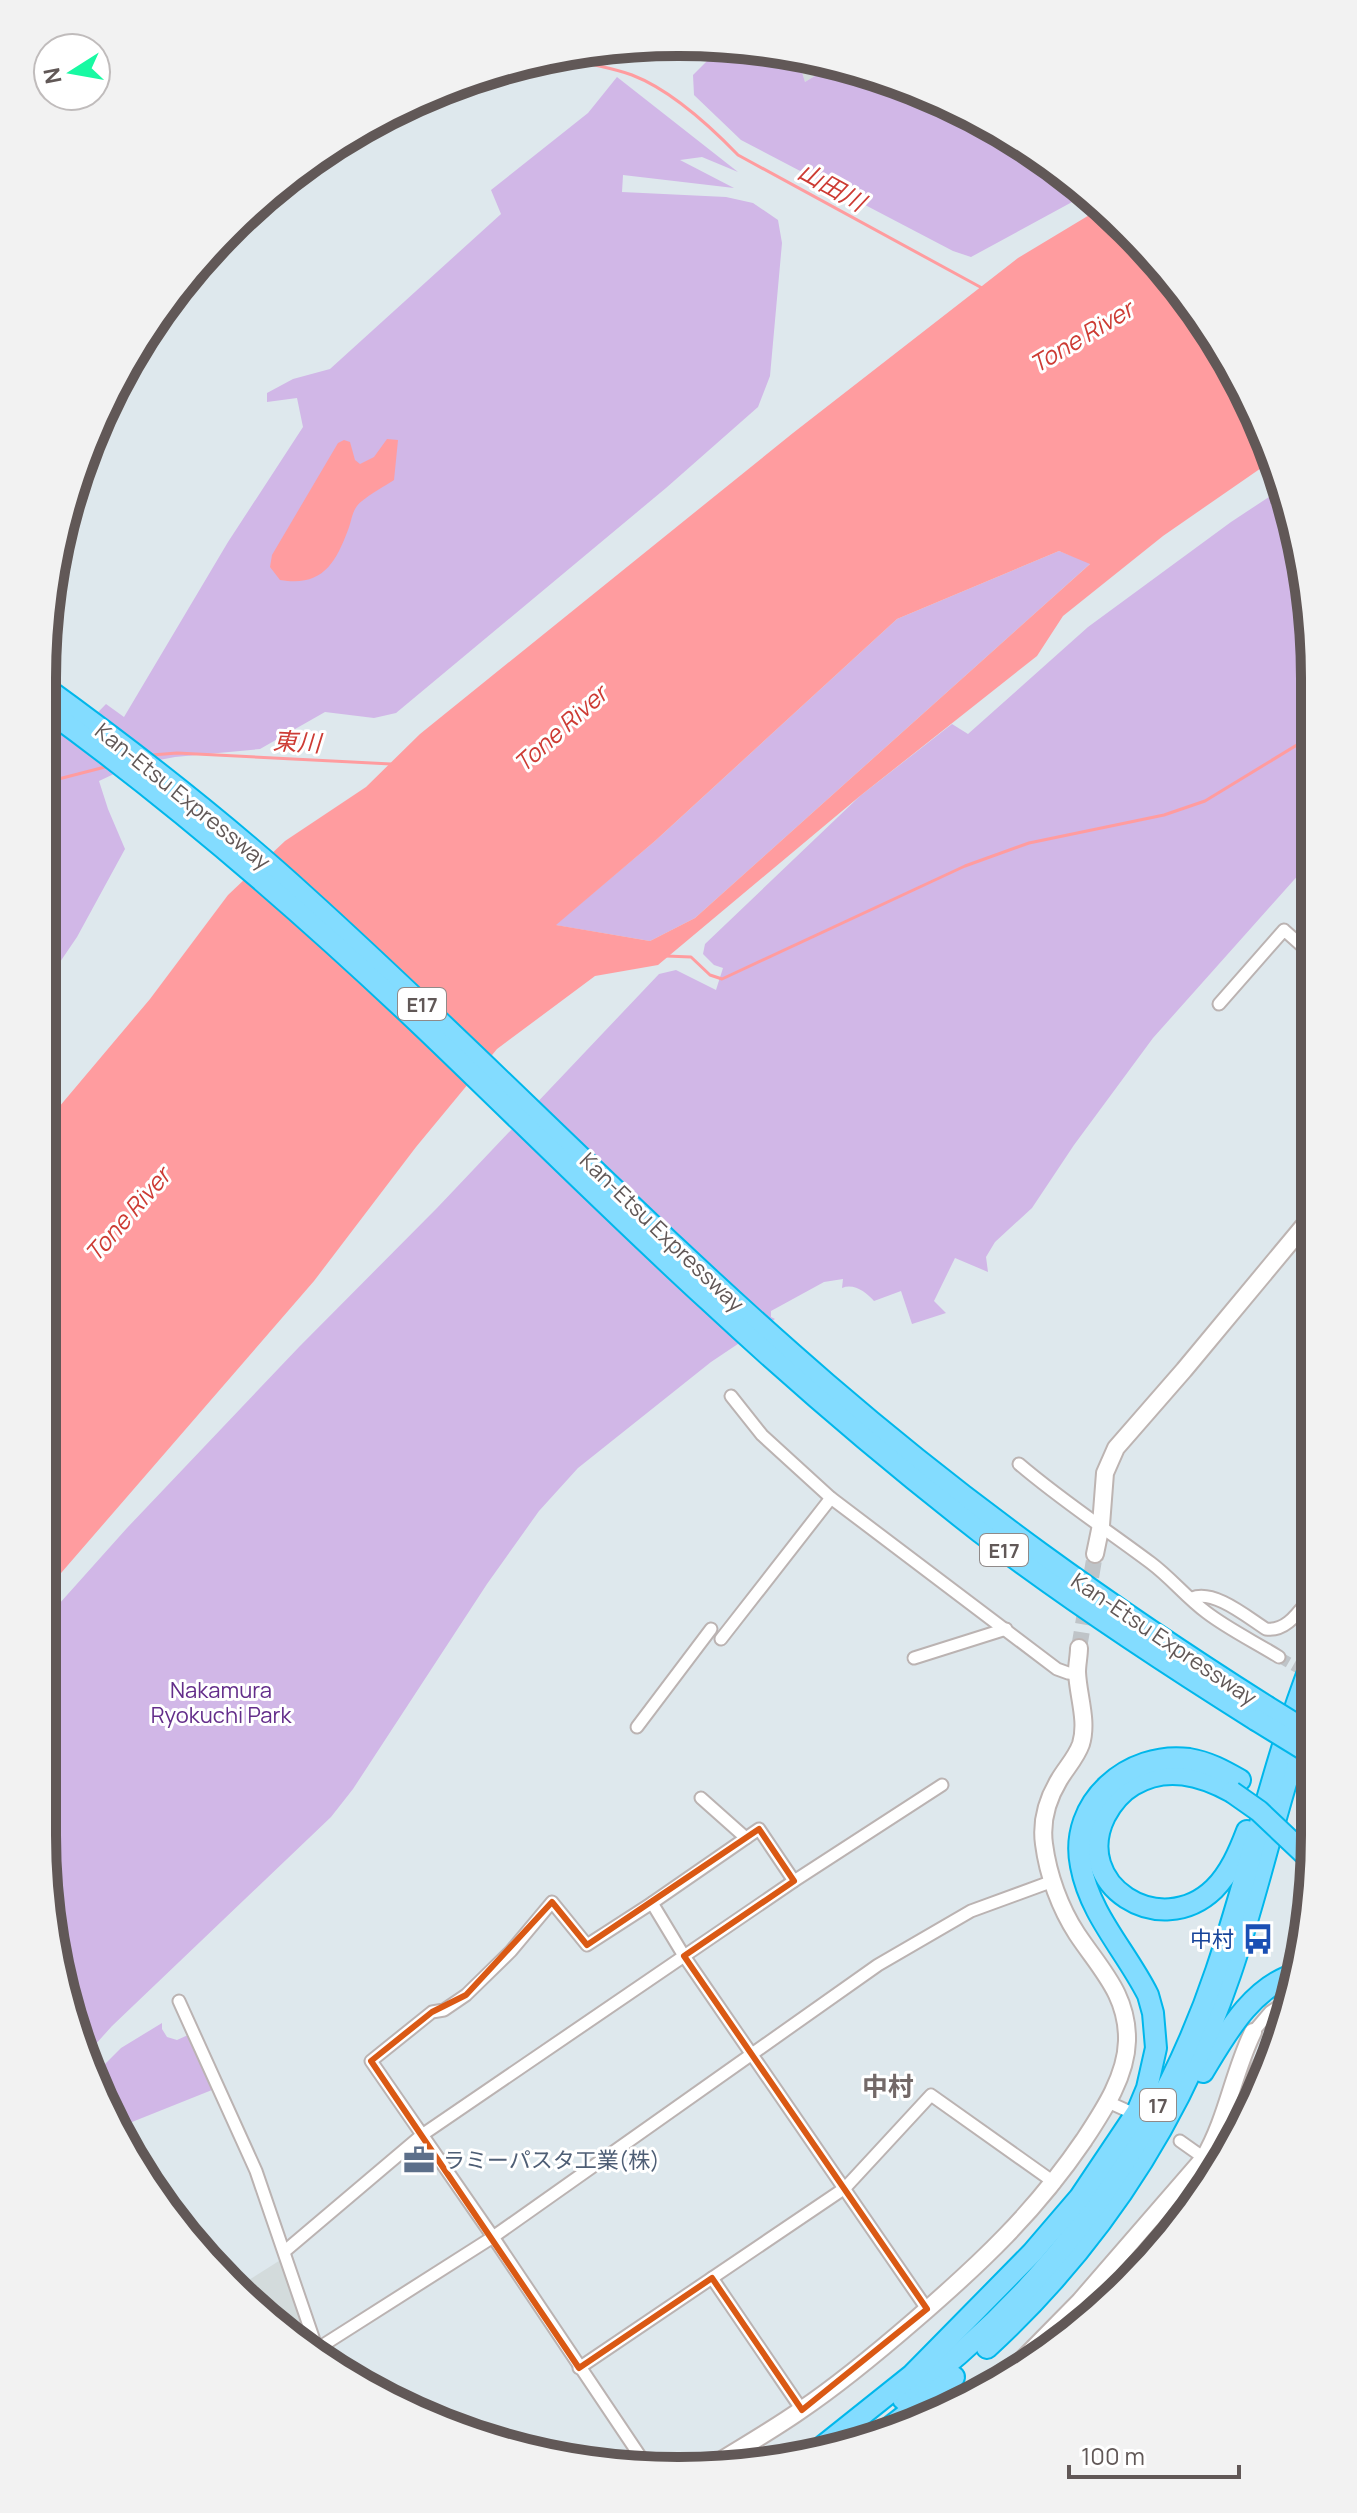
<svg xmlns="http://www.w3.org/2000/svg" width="1357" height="2513" viewBox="0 0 1357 2513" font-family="Manrope,'Noto Sans JP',sans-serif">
<rect width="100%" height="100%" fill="#dee8ed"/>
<g fill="#d3dbdc">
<path d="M797 56 834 64 805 82Z"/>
<path d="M282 2259 312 2352 241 2285Z"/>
</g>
<g fill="#d1b7e7">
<path d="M725 46 761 47 797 56 805 82 834 64 883 76 996 127 1085 195 971 257 953 251 741 140 694 95 693 75 719 49Z"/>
<path d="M617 77 738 172 702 157 680 160 734 188 623 175 622 192 726 197 753 203 778 220 782 243 770 376 758 407 666 488 396 713 374 718 325 712 260 749 175 757 133 765 99 781 108 809 125 849 77 937 43 987V714L75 736 106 704 124 717 228 542 303 427 297 398 267 402V393L293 379 330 369 501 214 491 190 588 113Z"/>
<path d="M1284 487 1310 596V862L1153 1038 1074 1145 1032 1208 995 1242 986 1257 988 1272 955 1258 934 1301 946 1313 912 1324 901 1291 874 1301C866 1292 854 1283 842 1288L843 1279 824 1282 771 1311V1317L775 1319 711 1362 578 1468 539 1511 487 1584 353 1789 331 1817 112 2026 85 2056 76 2040 42 1834V1623L127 1528 299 1347 437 1208 659 974 676 970 716 990 723 968 714 965 703 954 705 944 860 796 952 724 968 734 1088 627 1231 522Z"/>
<path d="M1059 551 1091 563 695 918 650 941 555 925 655 841 897 619Z"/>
<path d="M162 2023V2029L167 2037 177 2040 188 2035 212 2090 122 2126 95 2074 121 2048Z"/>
</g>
<g fill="#ff9c9f" fill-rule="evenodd">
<path d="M1101 208 1128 228 1208 325 1274 459 1163 536 1063 616 1037 656 860 796 658 965 595 976 497 1049 416 1147 314 1281 42 1595 43 1126 150 999 228 895 285 841 366 787 420 734 793 433 1018 258ZM1059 551 1090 564 695 918 650 941 556 925 655 841 897 619Z"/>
<path d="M387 439 398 440 394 480C385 486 363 498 357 506 352 512 351 523 348 530 335 565 321 587 280 580L270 567 272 555 338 443 344 440 350 442 355 460 360 464 374 457Z"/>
</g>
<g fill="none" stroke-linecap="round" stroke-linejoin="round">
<g stroke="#ff9c9f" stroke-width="3">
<path d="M567 55 571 59C591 65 613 68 632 75 671 90 710 126 738 155L982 288"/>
<path d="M152 755 177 753 391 764"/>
<path d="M43 783 109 766"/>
<path d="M666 956 691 957 710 975 722 979 965 866 1029 843 1164 815 1205 801 1310 737"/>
</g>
<path stroke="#bfc4c8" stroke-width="11" stroke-dasharray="11 5.5" stroke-linecap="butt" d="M1279 1657 1309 1674"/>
<path stroke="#bfc4c8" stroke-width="16" stroke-dasharray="16 8" stroke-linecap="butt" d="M1079 1648 1095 1554"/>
<defs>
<g id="street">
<path d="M1219 1004 1284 930 1311 954"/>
<path d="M731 1396 762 1435 831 1498 1057 1669 1068 1673 1077 1674"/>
<path d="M1019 1464C1061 1500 1107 1530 1151 1563 1171 1578 1186 1597 1206 1612 1228 1629 1255 1642 1279 1657"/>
<path d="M1192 1598C1214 1589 1247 1617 1266 1629 1288 1632 1300 1609 1313 1594"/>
<path d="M721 1639 831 1498"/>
<path d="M914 1658 1006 1629"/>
<path d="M637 1727 711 1629"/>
<path d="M701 1798 746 1838"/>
<path d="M652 1903 684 1956 927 2309"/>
<path d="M179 2001 256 2171 317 2349 318 2357"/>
<path d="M1253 2032 1270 2012 1294 1996"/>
<path d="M1108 2102 1128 2111"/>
<path d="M1180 2141 1204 2158"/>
<path d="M1214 2172 1230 2147 1256 2070 1280 2025 1287 1999"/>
<path d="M285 2251 422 2135 794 1881 942 1785"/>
<path d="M712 2278 802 2410"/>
<path d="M1089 2313 1196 2194"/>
<path d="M317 2349 493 2237 878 1965 971 1911 1053 1881"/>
<path d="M579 2368 845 2188 931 2095 1055 2183"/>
<path d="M644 2462 493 2237 371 2061 432 2012 444 2010 466 1995 511 1951 552 1902 587 1945 652 1903 759 1829 794 1881"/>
</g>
<g id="secondary">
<path d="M1095 1554 1101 1525 1105 1473 1116 1448 1184 1370 1307 1222 1312 1225"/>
<path d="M1021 2361 1080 2301 1204 2158C1227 2119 1233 2073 1253 2032"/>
<path d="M709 2468C739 2449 771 2431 801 2410 841 2383 878 2352 915 2320 981 2263 1035 2212 1084 2140 1103 2111 1126 2077 1127 2041 1128 1995 1101 1970 1077 1934 1060 1908 1048 1875 1044 1844 1041 1822 1047 1800 1059 1780 1066 1768 1076 1758 1081 1744 1088 1721 1078 1696 1077 1672 1077 1664 1079 1656 1079 1648"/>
</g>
<path id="primary" d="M267 196 319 156"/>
<g id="highway">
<path d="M43 686C134 752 223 821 306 897 482 1056 647 1229 827 1384 967 1505 1110 1607 1266 1706"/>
<path d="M43 707C179 805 305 915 426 1030 520 1120 612 1212 708 1300 795 1381 886 1459 980 1532 1069 1600 1162 1661 1256 1720"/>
<path d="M1232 1792C1201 1775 1166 1765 1133 1785 1121 1792 1112 1803 1105 1816 1071 1885 1160 1941 1214 1889 1230 1873 1239 1852 1247 1831"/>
<path d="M1203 2072C1226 2034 1252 1986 1298 1973"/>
<path d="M987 2348C1099 2245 1181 2119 1230 1975 1261 1885 1279 1791 1313 1702"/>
<path d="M903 2399C1048 2292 1158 2143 1216 1971 1251 1868 1273 1761 1313 1659"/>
<path d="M885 2431 954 2377"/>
<path d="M823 2446 912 2375 1032 2253 1080 2197 1137 2112 1147 2088 1156 2048 1153 2013 1148 1995C1126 1951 1090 1915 1081 1866 1068 1802 1129 1751 1189 1759 1208 1762 1224 1771 1240 1780"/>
</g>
</defs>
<use href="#street" stroke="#bbb3b2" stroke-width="15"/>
<use href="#secondary" stroke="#bdb4b2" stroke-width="20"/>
<use href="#primary" stroke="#45cffe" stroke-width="22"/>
<use href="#highway" stroke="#00b7eb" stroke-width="24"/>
<use href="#street" stroke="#fff" stroke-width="11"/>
<use href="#secondary" stroke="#fff" stroke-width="16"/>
<use href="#primary" stroke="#a1dcff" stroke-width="18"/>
<use href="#highway" stroke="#83dcff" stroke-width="20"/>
<defs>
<g id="highway-bridge">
<path d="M1266 1706 1313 1735"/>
<path d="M1256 1720 1313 1755"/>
<path d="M1232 1792 1259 1811 1314 1863"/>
</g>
</defs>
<use href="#highway-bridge" stroke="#00b7eb" stroke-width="24" stroke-linecap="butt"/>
<use href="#highway-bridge" stroke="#83dcff" stroke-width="20"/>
</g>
<path fill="none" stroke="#da5914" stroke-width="6" stroke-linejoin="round" d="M759 1829 794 1881 684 1956 927 2309 802 2410 712 2278 579 2368 371 2061 432 2012 466 1995 552 1902 587 1945Z"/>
<defs>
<symbol id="bus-bare" viewBox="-9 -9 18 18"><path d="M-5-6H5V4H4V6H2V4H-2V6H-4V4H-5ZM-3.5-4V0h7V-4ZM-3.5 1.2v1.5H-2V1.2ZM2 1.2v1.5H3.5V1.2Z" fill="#1a4fb4" stroke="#fff" stroke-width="2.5" paint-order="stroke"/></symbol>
<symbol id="office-bare" viewBox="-9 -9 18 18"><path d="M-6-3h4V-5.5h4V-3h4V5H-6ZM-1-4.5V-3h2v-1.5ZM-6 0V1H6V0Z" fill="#5c6f8a" stroke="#fff" stroke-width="2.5" paint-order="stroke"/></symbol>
</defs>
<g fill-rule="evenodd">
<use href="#bus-bare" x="1236" y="1917" width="44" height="44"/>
<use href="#office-bare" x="397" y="2138" width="44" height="44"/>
</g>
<g text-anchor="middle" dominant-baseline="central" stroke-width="6" stroke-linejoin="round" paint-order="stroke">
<g fill="#fff" stroke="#908a89" stroke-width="2">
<rect x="398" y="988" width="48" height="32" rx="6"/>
<rect x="980" y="1534" width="48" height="32" rx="6"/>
<rect x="1140" y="2089" width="36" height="32" rx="6"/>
</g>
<g font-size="20" font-weight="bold" fill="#615857">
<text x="422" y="1004">E17</text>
<text x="1004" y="1550">E17</text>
<text x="1158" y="2105">17</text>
</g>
<g font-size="22" fill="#615857" stroke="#fff">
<text transform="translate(183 796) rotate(39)">Kan-Etsu Expressway</text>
<text transform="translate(662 1232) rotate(44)">Kan-Etsu Expressway</text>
<text transform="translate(1164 1639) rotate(34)">Kan-Etsu Expressway</text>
</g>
<g font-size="22" fill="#632d8a" stroke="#fff">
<text x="221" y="1690">Nakamura<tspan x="221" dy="25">Ryokuchi Park</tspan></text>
</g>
<g font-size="22" fill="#164399" stroke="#fff" text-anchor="end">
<text x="1234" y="1939">中村</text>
</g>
<g font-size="22" fill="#4e5e75" stroke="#fff" text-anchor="start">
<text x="443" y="2160">ラミーパスタ工業(株)</text>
</g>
<g font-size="24" font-style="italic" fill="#cd3b34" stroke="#fff">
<text transform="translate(832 186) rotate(29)">山田川</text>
<text transform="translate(1081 336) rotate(-31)">Tone River</text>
<text transform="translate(560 728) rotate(-42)">Tone River</text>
<text transform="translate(297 741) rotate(3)">東川</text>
<text transform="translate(127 1214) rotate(-49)">Tone River</text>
</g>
<g font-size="26" font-weight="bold" fill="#736968" stroke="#fff">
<text x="888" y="2086">中村</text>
</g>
</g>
<path d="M0 0H1357V2513H0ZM678 56H679A622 622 0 0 1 1301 678V1835A622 622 0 0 1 679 2457H678A622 622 0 0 1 56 1835V678A622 622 0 0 1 678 56Z" fill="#f2f2f2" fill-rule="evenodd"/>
<path fill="none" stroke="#615857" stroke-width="10" d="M678 56H679A622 622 0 0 1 1301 678V1835A622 622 0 0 1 679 2457H678A622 622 0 0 1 56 1835V678A622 622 0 0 1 678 56Z"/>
<g transform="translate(72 72) rotate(259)"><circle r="38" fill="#ffffff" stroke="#c0bcbc" stroke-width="2"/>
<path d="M0-6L14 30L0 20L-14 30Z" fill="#18f9a2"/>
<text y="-12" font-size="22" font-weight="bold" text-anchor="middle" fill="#615857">N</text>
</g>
<path d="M1069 2465v12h170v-12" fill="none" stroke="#615857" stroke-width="4"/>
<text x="1081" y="2465" font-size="24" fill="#615857" stroke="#ffffff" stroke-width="6" paint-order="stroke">100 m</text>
</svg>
